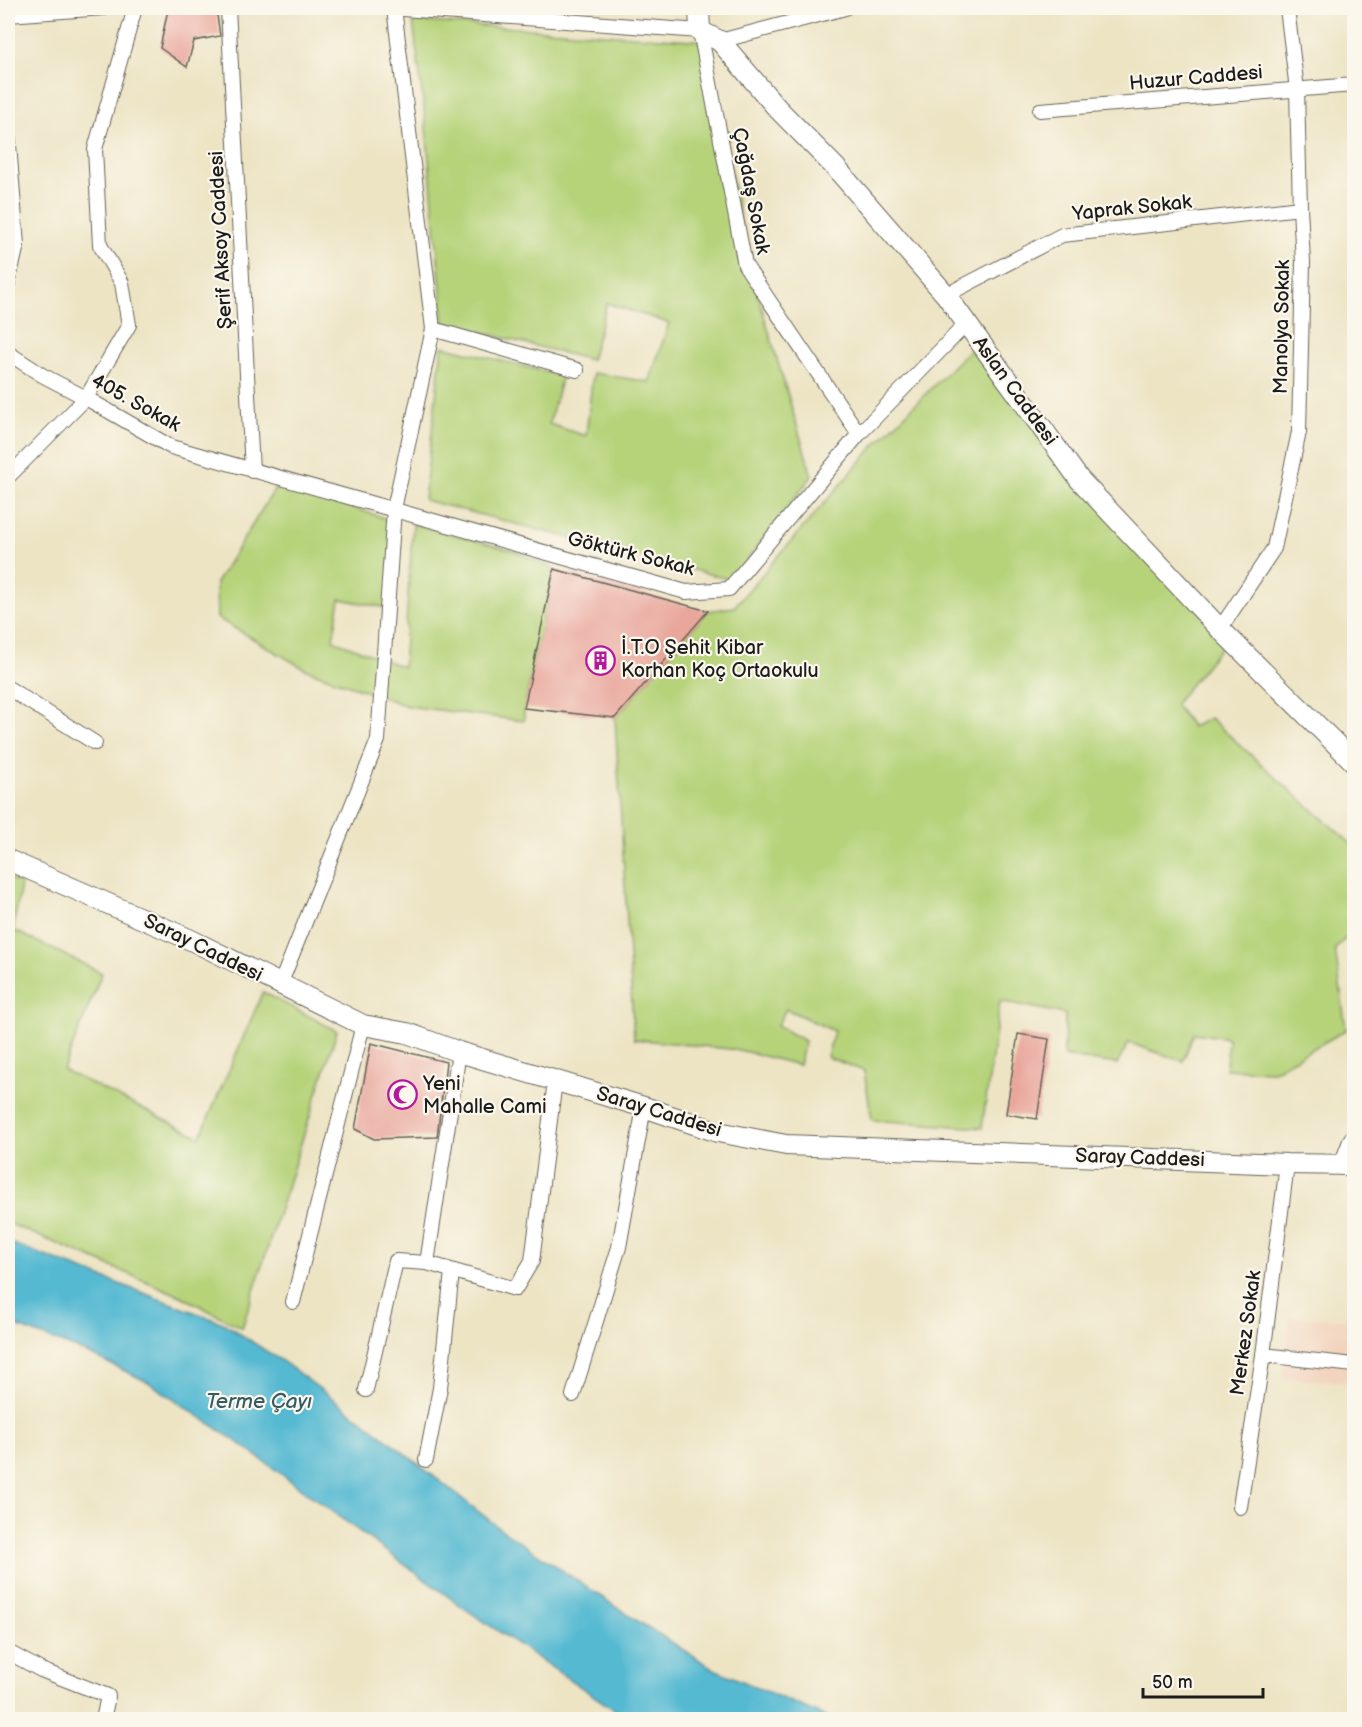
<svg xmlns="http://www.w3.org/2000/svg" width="1362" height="1727" viewBox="0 0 1362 1727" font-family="'Balsamiq Sans',sans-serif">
<rect width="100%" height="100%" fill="#fbf7ec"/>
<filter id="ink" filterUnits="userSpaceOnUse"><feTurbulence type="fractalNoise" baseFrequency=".0167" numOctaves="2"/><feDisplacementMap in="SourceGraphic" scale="12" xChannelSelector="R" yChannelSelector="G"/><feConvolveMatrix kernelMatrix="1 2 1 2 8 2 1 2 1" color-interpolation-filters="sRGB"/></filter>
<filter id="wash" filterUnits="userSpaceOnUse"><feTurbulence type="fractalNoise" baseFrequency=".008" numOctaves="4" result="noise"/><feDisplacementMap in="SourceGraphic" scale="24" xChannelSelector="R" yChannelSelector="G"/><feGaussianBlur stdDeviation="1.35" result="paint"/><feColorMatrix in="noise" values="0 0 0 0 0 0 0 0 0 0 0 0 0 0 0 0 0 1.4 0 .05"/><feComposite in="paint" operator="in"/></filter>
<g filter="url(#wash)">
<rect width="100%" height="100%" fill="#ede4c4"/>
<path fill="#f2d4be" d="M1290 1317 1354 1320V1383L1282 1378Z"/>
<g fill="#b6d37a" stroke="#69784b" stroke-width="1.5">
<path d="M413 21 705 41 749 265 812 476 732 580 424 500 442 346 562 376 549 424 586 436 593 373 649 382 669 323 607 303 591 360 444 323 425 116Z"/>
<path d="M978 341 1225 642 1175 704 1192 727 1210 718 1282 783 1354 846V930L1335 949 1346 1030 1273 1071 1226 1069 1228 1038 1194 1033 1183 1061 1129 1043 1117 1064 1064 1056 1065 1014 1000 1001 982 1128 872 1120 864 1071 827 1057 834 1031 786 1009 777 1026 805 1041 799 1065 739 1050 634 1039 615 718 708 611 734 607 874 446Z"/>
<path d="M278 484 394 521 388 608 340 599 333 640 403 667 413 524 515 551 554 569 524 708V721L407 706 305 669 217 618 216 583Z"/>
<path d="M8 878 21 884 13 930 102 973 63 1070 200 1137 263 992 337 1031 242 1328 183 1297 8 1223Z"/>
</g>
<path fill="#54b9d2" stroke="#386a77" stroke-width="1.5" d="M8 1242 223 1323 285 1363 378 1432 498 1527 633 1618 714 1669 831 1719H628L461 1606 243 1446 148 1382 85 1352 8 1323Z"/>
<g id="blocks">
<g fill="#e9a69b">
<path d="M195 8H216L220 36 194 41 187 67 160 48 168 9Z"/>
<path d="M554 569 708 611 615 718 524 708Z"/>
<path d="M1018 1034 1049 1039 1037 1119 1006 1114Z"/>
<path d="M371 1043 446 1062 437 1137 374 1139 355 1129Z"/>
</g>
</g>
</g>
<g filter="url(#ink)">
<use href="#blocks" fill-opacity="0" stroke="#656257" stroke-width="1.5"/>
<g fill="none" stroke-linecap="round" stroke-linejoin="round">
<defs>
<g id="street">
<path d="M228 8 252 471"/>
<path d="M390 8 700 31 745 265 859 434"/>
<path d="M394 8 433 329 577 370"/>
<path d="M8 15 104 8"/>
<path d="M720 41 845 8"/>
<path d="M1040 110 1354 85"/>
<path d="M8 132 17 245 8 283"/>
<path d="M946 295 1062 235 1300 208"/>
<path d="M8 353 42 375 86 398 171 447 686 592 729 589 859 434 966 324"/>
<path d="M8 477 86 398 129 325 122 283 100 245 95 149 135 8"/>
<path d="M1220 629 1274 548 1299 432 1303 262 1300 208 1297 90 1287 8"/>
<path d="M8 688 95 743"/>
<path d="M280 985 378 740 394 509 433 329"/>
<path d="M427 1263 459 1052"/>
<path d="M293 1302 363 1025"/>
<path d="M1263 1355 1354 1365"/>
<path d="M366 1390 396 1261 427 1263 515 1289 532 1261 555 1081"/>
<path d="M573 1395 619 1247 644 1107"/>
<path d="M426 1460 440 1388 452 1271"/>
<path d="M1240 1507 1263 1355 1287 1164"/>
<path d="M8 1652 41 1670 108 1696 103 1720"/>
</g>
<g id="secondary">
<path d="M699 8 700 31 720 41 777 108 836 168 946 295 1079 479 1220 629 1354 762"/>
<path d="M8 860 191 940 363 1025 407 1033 459 1052 644 1107 718 1132 786 1145 1287 1164 1354 1165"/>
<path d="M1344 1165 1354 1139"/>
</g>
</defs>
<use href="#street" stroke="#656257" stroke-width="16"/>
<use href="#secondary" stroke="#656257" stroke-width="22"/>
<use href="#street" stroke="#fff" stroke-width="14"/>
<use href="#secondary" stroke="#fff" stroke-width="20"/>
</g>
</g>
<defs>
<symbol id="building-ring" viewBox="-11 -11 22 22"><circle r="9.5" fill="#fbf7ec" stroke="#b5179e" stroke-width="1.5"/><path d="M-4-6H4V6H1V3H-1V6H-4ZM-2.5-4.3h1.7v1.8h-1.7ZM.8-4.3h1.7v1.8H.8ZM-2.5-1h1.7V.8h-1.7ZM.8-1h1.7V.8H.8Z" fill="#b5179e"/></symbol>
<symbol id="mosque-ring" viewBox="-11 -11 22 22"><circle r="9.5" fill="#fbf7ec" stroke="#b5179e" stroke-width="1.5"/><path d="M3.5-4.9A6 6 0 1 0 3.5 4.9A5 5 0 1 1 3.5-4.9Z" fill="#b5179e"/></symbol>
</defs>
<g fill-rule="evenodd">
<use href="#building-ring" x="584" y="644" width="33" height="33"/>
<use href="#mosque-ring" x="386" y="1078" width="33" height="33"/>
</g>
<g text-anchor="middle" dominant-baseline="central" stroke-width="4.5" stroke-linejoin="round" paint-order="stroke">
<g font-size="20" fill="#1c1c1c" stroke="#fbf7ec">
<text transform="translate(1196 78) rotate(-5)">Huzur Caddesi</text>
<text transform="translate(751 191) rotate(79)">Çağdaş Sokak</text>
<text transform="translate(1132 208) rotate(-6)">Yaprak Sokak</text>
<text transform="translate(221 240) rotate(-93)">Şerif Aksoy Caddesi</text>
<text transform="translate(1282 327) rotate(-89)">Manolya Sokak</text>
<text transform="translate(1015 391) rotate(54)">Aslan Caddesi</text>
<text transform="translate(136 403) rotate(29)">405. Sokak</text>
<text transform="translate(631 554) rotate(14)">Göktürk Sokak</text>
<text transform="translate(203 948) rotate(26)">Saray Caddesi</text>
<text transform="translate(659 1112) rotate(17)">Saray Caddesi</text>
<text transform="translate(1140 1158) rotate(2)">Saray Caddesi</text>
<text transform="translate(1246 1333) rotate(-82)">Merkez Sokak</text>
</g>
<g font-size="20" fill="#1c1c1c" stroke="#fbf7ec" text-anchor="start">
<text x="621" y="648">İ.T.O Şehit Kibar<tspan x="621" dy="23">Korhan Koç Ortaokulu</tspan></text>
<text x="423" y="1084">Yeni<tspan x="423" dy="23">Mahalle Cami</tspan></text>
</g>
<g font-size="21" font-style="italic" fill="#325b65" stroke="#fbf7ec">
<text x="259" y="1401">Terme Çayı</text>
</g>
</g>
<rect width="1362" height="1727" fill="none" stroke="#fbf7ec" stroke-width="30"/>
<path d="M1143 1688v9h120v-9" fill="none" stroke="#1c1c1c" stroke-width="3"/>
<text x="1152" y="1688" font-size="18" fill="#1c1c1c" stroke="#fbf7ec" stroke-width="4.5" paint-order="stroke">50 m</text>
</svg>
